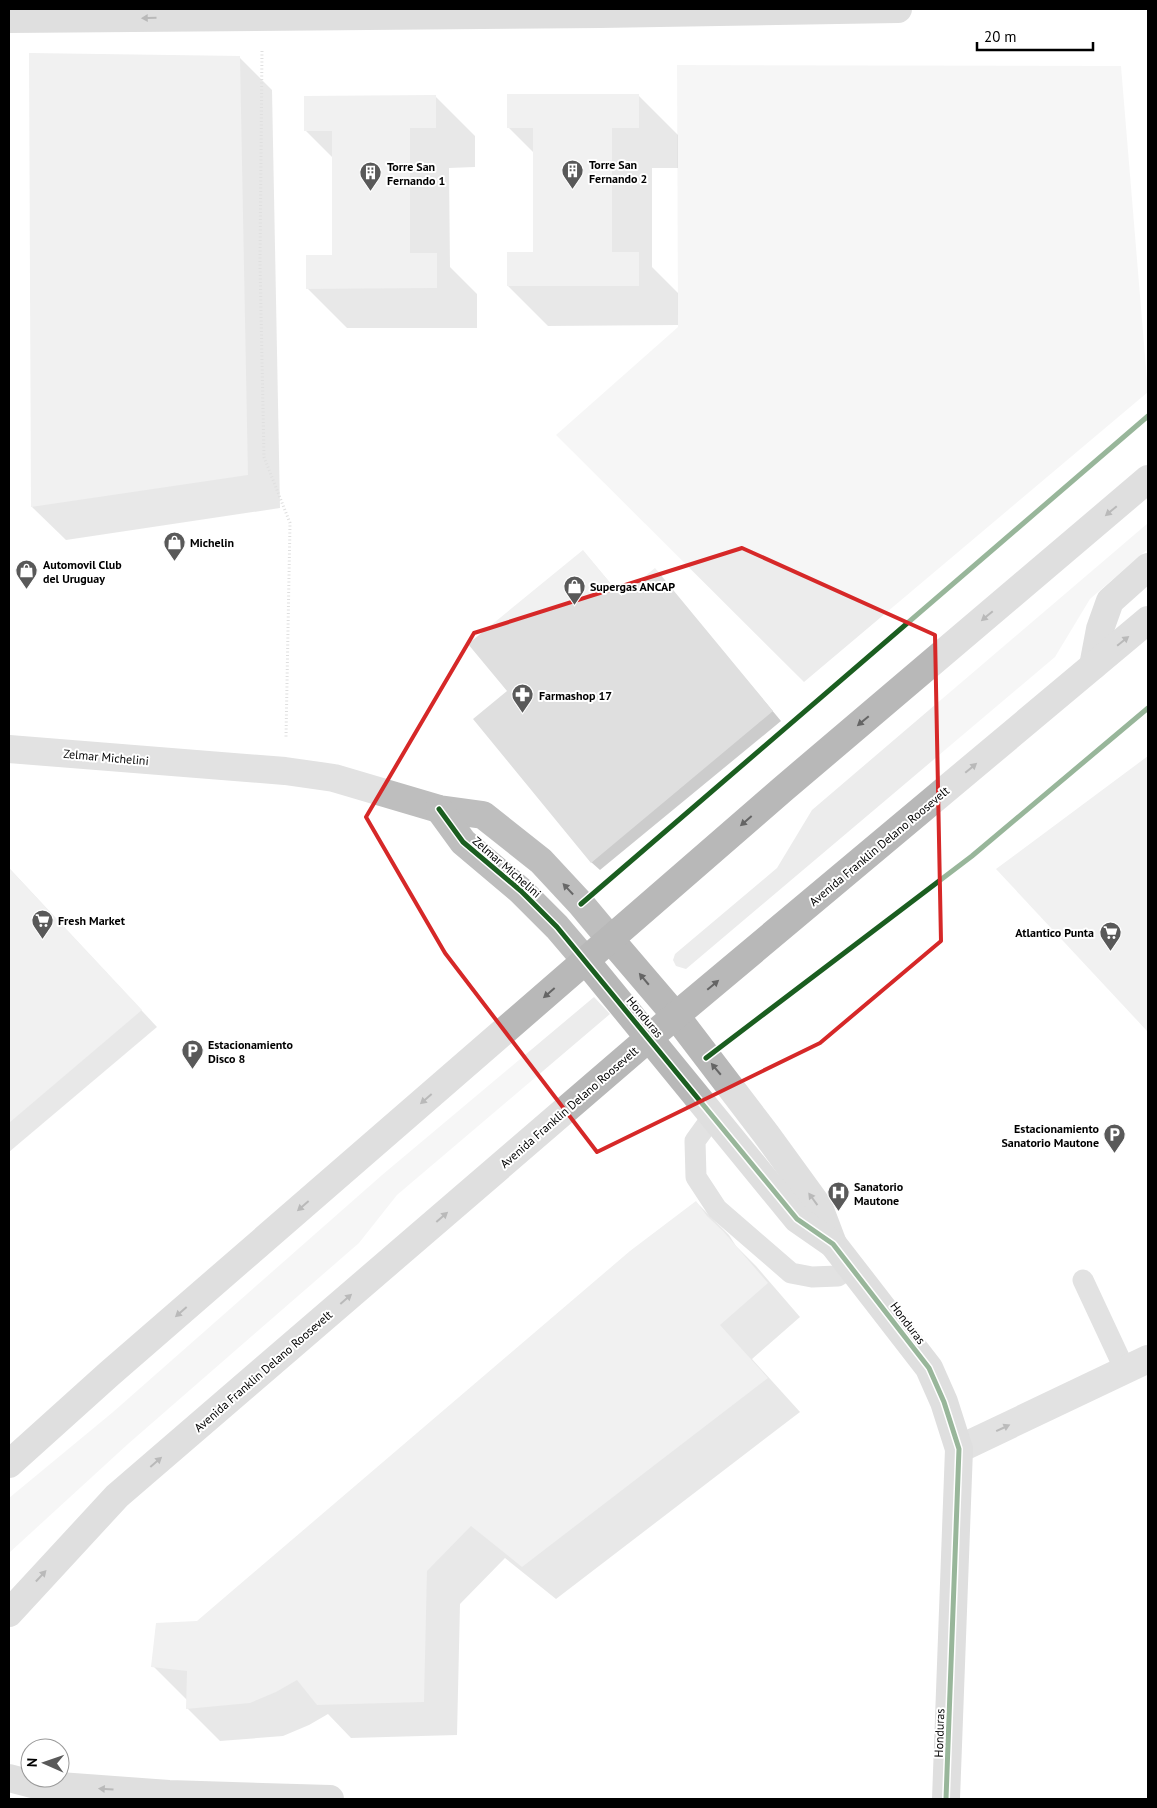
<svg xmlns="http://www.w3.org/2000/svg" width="1157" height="1808" viewBox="0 0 1157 1808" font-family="'PT Sans',sans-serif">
<rect width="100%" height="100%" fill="#fff"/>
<g fill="#ececec">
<path d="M677 65 1121 66 1148 392 804 682 556 435 678 327Z"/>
<path d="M1148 523V549L1090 599 1055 657 686 969 676 966 673 960 675 954 777 868 812 810Z"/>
<path d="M594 997 610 1014 397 1195 359 1243 128 1444 9 1553V1498L113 1412 382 1175Z"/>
</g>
<g fill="#0003">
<path d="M239 57 272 90 280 508 66 540 32 507Z"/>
<path d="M638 95 678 135V168H652V267L678 293V325L548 326 508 286 534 253V153L508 127Z"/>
<path d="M435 96 475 136V167L449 168 450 267 477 294V328H347L307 288 333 256V158L305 130Z"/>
<path d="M583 551 622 597 655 570 781 721 600 870 591 862 508 692Z"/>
<path d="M1148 757V1031L998 869Z"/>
<path d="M9 868 157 1027 9 1152Z"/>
<path d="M696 1202 729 1235 736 1246 756 1266 800 1317 752 1359 800 1412 556 1599 505 1558 460 1604 457 1735 351 1738 328 1714 309 1725 283 1736 220 1741 187 1708V1700L153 1666 197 1622Z"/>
</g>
<g fill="#dfdfdf">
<path d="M29 53 240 56 248 475 31 507Z"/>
<path d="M507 94H639V128H612V252H639V286H507V252H533V128H507Z"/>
<path d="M436 95V128H410V253H437V288L306 289V255H332V131H304V96Z"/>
<path d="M583 550 621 596 655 568 773 711 591 863 473 719 507 691 468 644Z"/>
<path d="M1148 756V1032L996 869Z"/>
<path d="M9 868 142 1010 9 1123Z"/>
<path d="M696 1201 707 1216 723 1231 768 1283 720 1325 768 1378 522 1567 471 1526 427 1571 424 1702 317 1705 297 1680 276 1692 250 1703 186 1709 187 1671 151 1667 156 1623 197 1621 630 1251Z"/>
</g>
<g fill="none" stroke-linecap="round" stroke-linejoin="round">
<path stroke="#b9b9b9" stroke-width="3" stroke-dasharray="1 2.5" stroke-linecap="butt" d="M262 51 260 263 264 457 290 523 286 737"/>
<g stroke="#bebebe" stroke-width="21">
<path d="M713 1116 695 1141 696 1177 717 1209 791 1273 812 1277 838 1276 852 1267"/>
<path d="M1083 1280 1125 1370"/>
</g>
<g stroke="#bebebe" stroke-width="28">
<path d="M9 749 285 771 334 778 439 809 483 815 541 861 581 904 611 940"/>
<path d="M439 809 463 842 521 891 557 927 586 961"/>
<path d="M959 1449 1148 1359"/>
</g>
<g stroke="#b8b8b8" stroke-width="28">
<path d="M9 19 600 14 898 9"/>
<path d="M1093 666 1100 629 1110 601 1148 567"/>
<path d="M611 940 676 1016 766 1134 819 1207 833 1244"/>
<path d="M586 961 797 1219 833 1244 929 1368 944 1402 959 1449 946 1799"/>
<path d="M9 1464 109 1374 783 789 1148 479"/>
<path d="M9 1613 117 1496 649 1038 1148 620"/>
<path d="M9 1778 32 1784 169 1794 330 1799"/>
</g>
<defs>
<g id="cycleway">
<path d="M439 809 463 842 521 891 557 927 797 1219 833 1244 929 1368 944 1402 959 1449 946 1799"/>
<path d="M581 904 1148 416"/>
<path d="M706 1058 972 856 1148 708"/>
</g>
</defs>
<use href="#cycleway" stroke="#fff" stroke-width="8"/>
<use href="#cycleway" stroke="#1b5e20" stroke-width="5"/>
</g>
<defs><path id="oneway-solid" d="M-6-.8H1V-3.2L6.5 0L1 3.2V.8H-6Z" transform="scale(1.25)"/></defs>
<g fill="#656565">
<use href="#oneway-solid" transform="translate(149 18) rotate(179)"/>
<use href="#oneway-solid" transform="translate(1111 511) rotate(140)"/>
<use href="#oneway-solid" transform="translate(987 616) rotate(140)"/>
<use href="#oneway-solid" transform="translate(1123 641) rotate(-39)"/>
<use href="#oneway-solid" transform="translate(863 721) rotate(140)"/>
<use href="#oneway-solid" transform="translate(971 768) rotate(-40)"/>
<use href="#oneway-solid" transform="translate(746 821) rotate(139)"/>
<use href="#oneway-solid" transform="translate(644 979) rotate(-130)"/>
<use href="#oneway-solid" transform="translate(713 985) rotate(-40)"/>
<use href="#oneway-solid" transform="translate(549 993) rotate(139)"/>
<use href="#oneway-solid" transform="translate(716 1069) rotate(-130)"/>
<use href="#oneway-solid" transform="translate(426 1099) rotate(139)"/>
<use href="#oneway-solid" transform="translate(813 1199) rotate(-126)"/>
<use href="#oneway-solid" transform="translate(303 1206) rotate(139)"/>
<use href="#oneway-solid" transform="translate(442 1217) rotate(-41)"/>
<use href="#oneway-solid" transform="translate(346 1299) rotate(-41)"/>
<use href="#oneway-solid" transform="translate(181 1312) rotate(139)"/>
<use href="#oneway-solid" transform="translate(156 1462) rotate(-41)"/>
<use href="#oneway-solid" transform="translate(41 1576) rotate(-47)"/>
<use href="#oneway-solid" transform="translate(106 1789) rotate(-176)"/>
</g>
<g fill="#686868">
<use href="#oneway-solid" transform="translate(568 889) rotate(-133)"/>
<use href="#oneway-solid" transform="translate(1003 1428) rotate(-25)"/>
</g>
<path d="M0 0H1157V1808H0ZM742 548 935 635 941 941 820 1043 597 1152 445 953 366 817 474 633Z" fill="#fff" fill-opacity=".55" fill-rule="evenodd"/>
<path fill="none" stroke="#d62828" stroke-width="4" stroke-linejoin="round" d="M742 548 935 635 941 941 820 1043 597 1152 445 953 366 817 474 633Z"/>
<defs>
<symbol id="building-pin" viewBox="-11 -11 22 30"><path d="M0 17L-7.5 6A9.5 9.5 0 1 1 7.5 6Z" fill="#595959" stroke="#fff"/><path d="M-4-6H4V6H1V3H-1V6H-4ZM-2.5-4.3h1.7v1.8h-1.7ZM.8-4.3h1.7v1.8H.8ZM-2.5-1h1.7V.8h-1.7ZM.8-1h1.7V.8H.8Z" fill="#fff"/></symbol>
<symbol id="shop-pin" viewBox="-11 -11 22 30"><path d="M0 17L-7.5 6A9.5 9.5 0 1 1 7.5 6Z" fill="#595959" stroke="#fff"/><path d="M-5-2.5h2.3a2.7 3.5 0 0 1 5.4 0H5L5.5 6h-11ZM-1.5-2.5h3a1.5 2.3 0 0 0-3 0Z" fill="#fff"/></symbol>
<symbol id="pharmacy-pin" viewBox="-11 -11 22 30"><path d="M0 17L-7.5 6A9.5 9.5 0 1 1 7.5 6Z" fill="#595959" stroke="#fff"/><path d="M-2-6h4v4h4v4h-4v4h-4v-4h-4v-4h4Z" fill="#fff"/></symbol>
<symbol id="supermarket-pin" viewBox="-11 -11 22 30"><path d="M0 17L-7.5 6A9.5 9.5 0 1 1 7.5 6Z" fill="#595959" stroke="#fff"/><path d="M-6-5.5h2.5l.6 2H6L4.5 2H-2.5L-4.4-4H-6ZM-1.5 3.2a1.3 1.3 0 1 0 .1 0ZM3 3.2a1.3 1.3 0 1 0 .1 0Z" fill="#fff"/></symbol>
<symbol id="parking-pin" viewBox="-11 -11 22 30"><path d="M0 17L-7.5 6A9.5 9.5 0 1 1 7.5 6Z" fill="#595959" stroke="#fff"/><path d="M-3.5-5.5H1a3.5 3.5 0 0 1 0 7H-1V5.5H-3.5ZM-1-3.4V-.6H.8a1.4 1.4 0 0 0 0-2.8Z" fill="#fff"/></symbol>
<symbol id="hospital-pin" viewBox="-11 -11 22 30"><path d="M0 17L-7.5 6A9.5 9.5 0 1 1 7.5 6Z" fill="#595959" stroke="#fff"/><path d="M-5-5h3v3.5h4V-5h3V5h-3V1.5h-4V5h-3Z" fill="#fff"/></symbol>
</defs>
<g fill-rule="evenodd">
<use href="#building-pin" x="560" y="158" width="25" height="34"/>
<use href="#building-pin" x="358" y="160" width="25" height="34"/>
<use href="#shop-pin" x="162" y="530" width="25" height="34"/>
<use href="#shop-pin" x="14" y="558" width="25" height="34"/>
<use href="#shop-pin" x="562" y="574" width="25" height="34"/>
<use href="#pharmacy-pin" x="510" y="682" width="25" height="34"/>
<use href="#supermarket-pin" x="30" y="908" width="25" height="34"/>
<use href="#supermarket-pin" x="1098" y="920" width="25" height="34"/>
<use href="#parking-pin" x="180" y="1038" width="25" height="34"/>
<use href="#parking-pin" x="1102" y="1122" width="25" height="34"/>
<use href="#hospital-pin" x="826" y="1180" width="25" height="34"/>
</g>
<g text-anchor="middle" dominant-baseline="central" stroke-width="4" stroke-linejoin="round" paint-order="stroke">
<g font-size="12" font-weight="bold" fill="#000" stroke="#fff" text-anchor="start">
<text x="589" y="164">Torre San<tspan x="589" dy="14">Fernando 2</tspan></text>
<text x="387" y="166">Torre San<tspan x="387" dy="14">Fernando 1</tspan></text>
<text x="190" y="542">Michelin</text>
<text x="43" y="564">Automovil Club<tspan x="43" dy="14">del Uruguay</tspan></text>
<text x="590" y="586">Supergas ANCAP</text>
<text x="539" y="695">Farmashop 17</text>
<text x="58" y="920">Fresh Market</text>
<text x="1094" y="932" text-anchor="end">Atlantico Punta</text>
<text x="208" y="1044">Estacionamiento<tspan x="208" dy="14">Disco 8</tspan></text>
<text x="1099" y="1128" text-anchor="end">Estacionamiento<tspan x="1099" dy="14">Sanatorio Mautone</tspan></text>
<text x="854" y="1186">Sanatorio<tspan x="854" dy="14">Mautone</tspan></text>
</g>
<g font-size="12" fill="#000" stroke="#fff">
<text transform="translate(106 757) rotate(5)">Zelmar Michelini</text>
<text transform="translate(879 846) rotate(-40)">Avenida Franklin Delano Roosevelt</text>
<text transform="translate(507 867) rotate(41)">Zelmar Michelini</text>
<text transform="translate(645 1017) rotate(50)">Honduras</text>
<text transform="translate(569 1107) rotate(-41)">Avenida Franklin Delano Roosevelt</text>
<text transform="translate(908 1323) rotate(53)">Honduras</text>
<text transform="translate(263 1371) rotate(-41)">Avenida Franklin Delano Roosevelt</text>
<text transform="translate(939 1733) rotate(-88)">Honduras</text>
</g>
</g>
<rect width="1157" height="1808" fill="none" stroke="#000000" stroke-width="20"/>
<g transform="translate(45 1763) rotate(272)"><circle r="24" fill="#ffffff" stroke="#999999"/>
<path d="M0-4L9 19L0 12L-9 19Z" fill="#595959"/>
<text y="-8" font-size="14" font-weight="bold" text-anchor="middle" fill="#000000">N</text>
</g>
<path d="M977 42v8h116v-8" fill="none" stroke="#000000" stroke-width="2.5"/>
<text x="984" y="42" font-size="15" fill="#000000" stroke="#ffffff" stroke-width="4" paint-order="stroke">20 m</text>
</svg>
